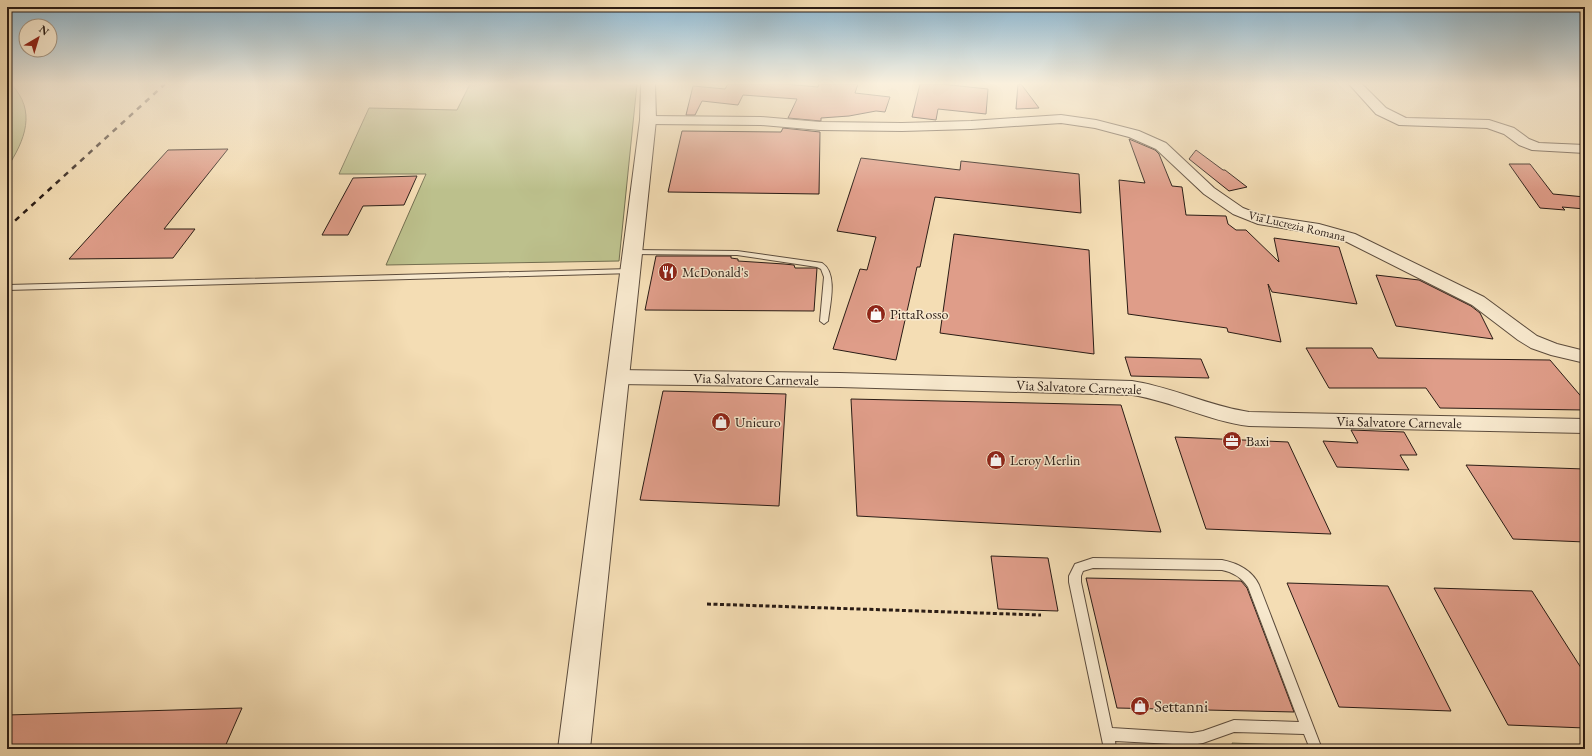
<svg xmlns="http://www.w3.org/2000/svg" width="1592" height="756" viewBox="0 0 1592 756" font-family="'EB Garamond',serif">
<rect width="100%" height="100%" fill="#f4ddb4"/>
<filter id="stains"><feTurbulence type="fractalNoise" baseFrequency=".005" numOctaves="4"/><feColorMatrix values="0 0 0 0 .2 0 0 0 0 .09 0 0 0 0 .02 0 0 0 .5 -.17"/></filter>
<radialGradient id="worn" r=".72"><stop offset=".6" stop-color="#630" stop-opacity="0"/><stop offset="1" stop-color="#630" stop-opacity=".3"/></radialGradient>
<g fill="#bcc08c" stroke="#736e50">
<path d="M7 84H11C37 111 25 140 7 168Z"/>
<path d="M470 84H637L619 261 386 265 426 174H339L369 108 457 110Z"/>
<path d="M1232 743 1282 745 1283 749H1234Z"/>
</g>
<g fill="#df9d89" stroke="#2a1c15">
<path d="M728 84H785L818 87 819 84H858L855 93 890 97 885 112 876 111 849 116 821 118V121L788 118 797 99 743 95 738 105 702 101 695 115H686L693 86 725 89Z"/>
<path d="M920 84H941L988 89 986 114 938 109 936 120 912 117Z"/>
<path d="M1018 84H1021L1039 108 1016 109Z"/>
<path d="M783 128 820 132 819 194 668 192 682 131 781 132Z"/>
<path d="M1129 139 1155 150 1159 154 1172 186 1182 187 1186 215 1226 216 1228 224 1236 230H1246L1279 262 1274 238 1339 247 1357 304 1272 292 1268 284 1281 342 1228 332 1227 328 1128 314 1119 180 1145 183Z"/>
<path d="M228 149 164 229H195L173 258 69 259 168 150Z"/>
<path d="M1196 150 1223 170H1225L1247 187 1229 191 1189 159Z"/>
<path d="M861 158 960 170 961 161 1079 174 1081 213 935 197 920 267H917L896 360 833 349 860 269 867 270 876 237 837 231Z"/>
<path d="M1509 164H1530L1553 194 1585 197V209L1562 207 1565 210 1540 208Z"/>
<path d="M417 176 404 205 363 206 348 235H322L353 178Z"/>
<path d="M954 234 1089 250 1094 354 940 333Z"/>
<path d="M656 256H731V258L738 259V261L784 264 794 265 795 268H817L814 311 645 310Z"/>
<path d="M1376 275 1419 280 1471 306 1480 313 1493 339 1396 326Z"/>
<path d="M1306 348H1372L1378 358 1550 360 1585 401V410L1440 408 1426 388H1329Z"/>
<path d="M1125 357 1201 359 1209 378 1131 376Z"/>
<path d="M663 391 786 394 779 506 640 500Z"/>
<path d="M851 399 1121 405 1161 532 857 516Z"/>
<path d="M1351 430 1404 432 1417 455H1400L1409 470 1337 467 1323 441 1358 443Z"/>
<path d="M1175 437 1288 442 1331 534 1206 529Z"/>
<path d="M1466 465 1585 469V542L1513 539Z"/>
<path d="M991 556 1048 558 1058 611 998 609Z"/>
<path d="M1086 578 1241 581 1247 588 1294 712 1117 708Z"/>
<path d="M1287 583 1388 586 1451 711 1339 707Z"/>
<path d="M1434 588 1532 591 1585 674V728L1508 725Z"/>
<path d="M242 708 224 749H7V715Z"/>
</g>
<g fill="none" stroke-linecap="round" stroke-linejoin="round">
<defs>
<g id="service">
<path d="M629 250 737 251 822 263C838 273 830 304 828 321L824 324 820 321 824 277 821 269 817 267 737 255 632 254 628 252Z"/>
<path d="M630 269 634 271 633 273 7 290 8 285Z"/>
<path d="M1093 558 1222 560C1237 563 1252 570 1259 585L1322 749H1310L1304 734 1234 732 1203 743 1192 745 1115 741 1116 749H1104L1069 582V576L1075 564ZM1093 568 1222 570C1233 572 1242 578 1248 587L1299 722 1234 720 1203 731 1192 733 1112 728 1081 582V576L1083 571Z"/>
</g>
<g id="minor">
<path d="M1349 84H1362L1386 108 1406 118 1489 120 1514 128 1529 139 1539 143 1585 145V153L1532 150 1519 145 1504 134 1487 128 1399 125 1376 114Z"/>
<path d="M1061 115 1096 120 1139 131 1166 143 1214 188 1243 208 1261 215 1319 224 1355 234 1484 297 1537 336 1557 344 1585 351V363L1551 355 1531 348 1518 340 1472 305 1343 240 1318 234 1258 224 1233 214 1204 194 1156 149 1129 137 1095 128 1061 123 971 129 902 131 820 130 761 125 648 124 643 123 641 120 643 117 648 116 761 117 820 122 902 123 971 121Z"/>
<path d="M617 370 840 373 1132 381C1172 387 1209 406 1249 412L1585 419V433L1249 426C1208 421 1172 401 1132 395L840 387 617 384 610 382 608 377 610 372Z"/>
</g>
<path id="tertiary" d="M641 84H655L656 120 590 749H558L640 120Z"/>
</defs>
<use href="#service" stroke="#5c4c3d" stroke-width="2"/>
<use href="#minor" stroke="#5c4c3d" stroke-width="2"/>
<use href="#tertiary" stroke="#5c4c3d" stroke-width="2"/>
<path stroke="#2a1c15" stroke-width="3" stroke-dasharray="4 2.5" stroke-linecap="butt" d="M707 604 1041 615"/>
<use href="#service" fill="#f8e9ce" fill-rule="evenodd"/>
<use href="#minor" fill="#f8e9ce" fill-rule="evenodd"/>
<use href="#tertiary" fill="#f8e9ce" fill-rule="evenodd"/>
<path stroke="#2a1c15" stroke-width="2.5" stroke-dasharray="5.5 5.5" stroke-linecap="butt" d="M7 228 165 84"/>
</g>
<linearGradient id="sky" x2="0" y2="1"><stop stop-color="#8ab7d3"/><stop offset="0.44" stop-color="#faf0dd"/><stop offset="1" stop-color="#faf0dd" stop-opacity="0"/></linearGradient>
<rect width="1592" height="190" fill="url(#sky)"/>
<defs>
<symbol id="restaurant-disc" viewBox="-11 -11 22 22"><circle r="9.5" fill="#8f2418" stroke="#f8e9ce"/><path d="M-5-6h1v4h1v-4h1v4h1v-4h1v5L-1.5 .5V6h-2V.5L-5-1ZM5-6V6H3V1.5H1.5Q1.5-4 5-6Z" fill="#fff"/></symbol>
<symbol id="shop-disc" viewBox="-11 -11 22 22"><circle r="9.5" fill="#8f2418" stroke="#f8e9ce"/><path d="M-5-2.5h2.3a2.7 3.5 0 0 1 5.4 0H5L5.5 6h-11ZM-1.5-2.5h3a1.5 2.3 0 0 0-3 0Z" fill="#fff"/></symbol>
<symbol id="office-disc" viewBox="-11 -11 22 22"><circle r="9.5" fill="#8f2418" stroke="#f8e9ce"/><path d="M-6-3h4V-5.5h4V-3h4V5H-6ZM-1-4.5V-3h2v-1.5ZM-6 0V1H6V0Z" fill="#fff"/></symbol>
</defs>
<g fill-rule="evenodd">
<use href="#restaurant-disc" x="657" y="261" width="22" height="22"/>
<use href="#shop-disc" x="865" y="303" width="22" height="22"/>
<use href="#shop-disc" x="710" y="411" width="22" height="22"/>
<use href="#office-disc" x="1221" y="430" width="22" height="22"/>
<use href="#shop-disc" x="985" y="449" width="22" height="22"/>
<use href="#shop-disc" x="1129" y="695" width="22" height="22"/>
</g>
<g text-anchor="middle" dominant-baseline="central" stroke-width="3" stroke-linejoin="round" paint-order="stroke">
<g font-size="12" fill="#2a1c15" stroke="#f8e9ce">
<text transform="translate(1297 226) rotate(13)">Via Lucrezia Romana</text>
</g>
<g font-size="14" fill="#2a1c15" stroke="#f8e9ce" text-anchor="start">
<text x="682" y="272">McDonald's</text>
<text x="890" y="314">PittaRosso</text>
<text x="735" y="422">Unieuro</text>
<text x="1246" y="441">Baxi</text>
<text x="1010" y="460">Leroy Merlin</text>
</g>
<g font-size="14" fill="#2a1c15" stroke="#f8e9ce">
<text transform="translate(756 379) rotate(1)">Via Salvatore Carnevale</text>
<text transform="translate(1079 387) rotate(2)">Via Salvatore Carnevale</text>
<text transform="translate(1399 422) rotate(1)">Via Salvatore Carnevale</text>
</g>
<g font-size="17" fill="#2a1c15" stroke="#f8e9ce" text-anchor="start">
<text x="1154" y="706">Settanni</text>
</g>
</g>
<rect width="1592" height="756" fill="none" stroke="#f4ddb4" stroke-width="24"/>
<rect x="8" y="8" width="1576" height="740" fill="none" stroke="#2a1c15" stroke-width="2"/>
<rect x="12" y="12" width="1568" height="732" fill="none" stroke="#2a1c15"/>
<g transform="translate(38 38) rotate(38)"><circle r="19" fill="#f8e9ce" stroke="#a69784"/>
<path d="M0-3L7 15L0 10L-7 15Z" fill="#8f2418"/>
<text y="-6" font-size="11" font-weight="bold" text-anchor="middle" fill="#2a1c15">N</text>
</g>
<rect width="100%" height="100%" filter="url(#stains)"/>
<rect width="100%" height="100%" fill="url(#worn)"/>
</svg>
